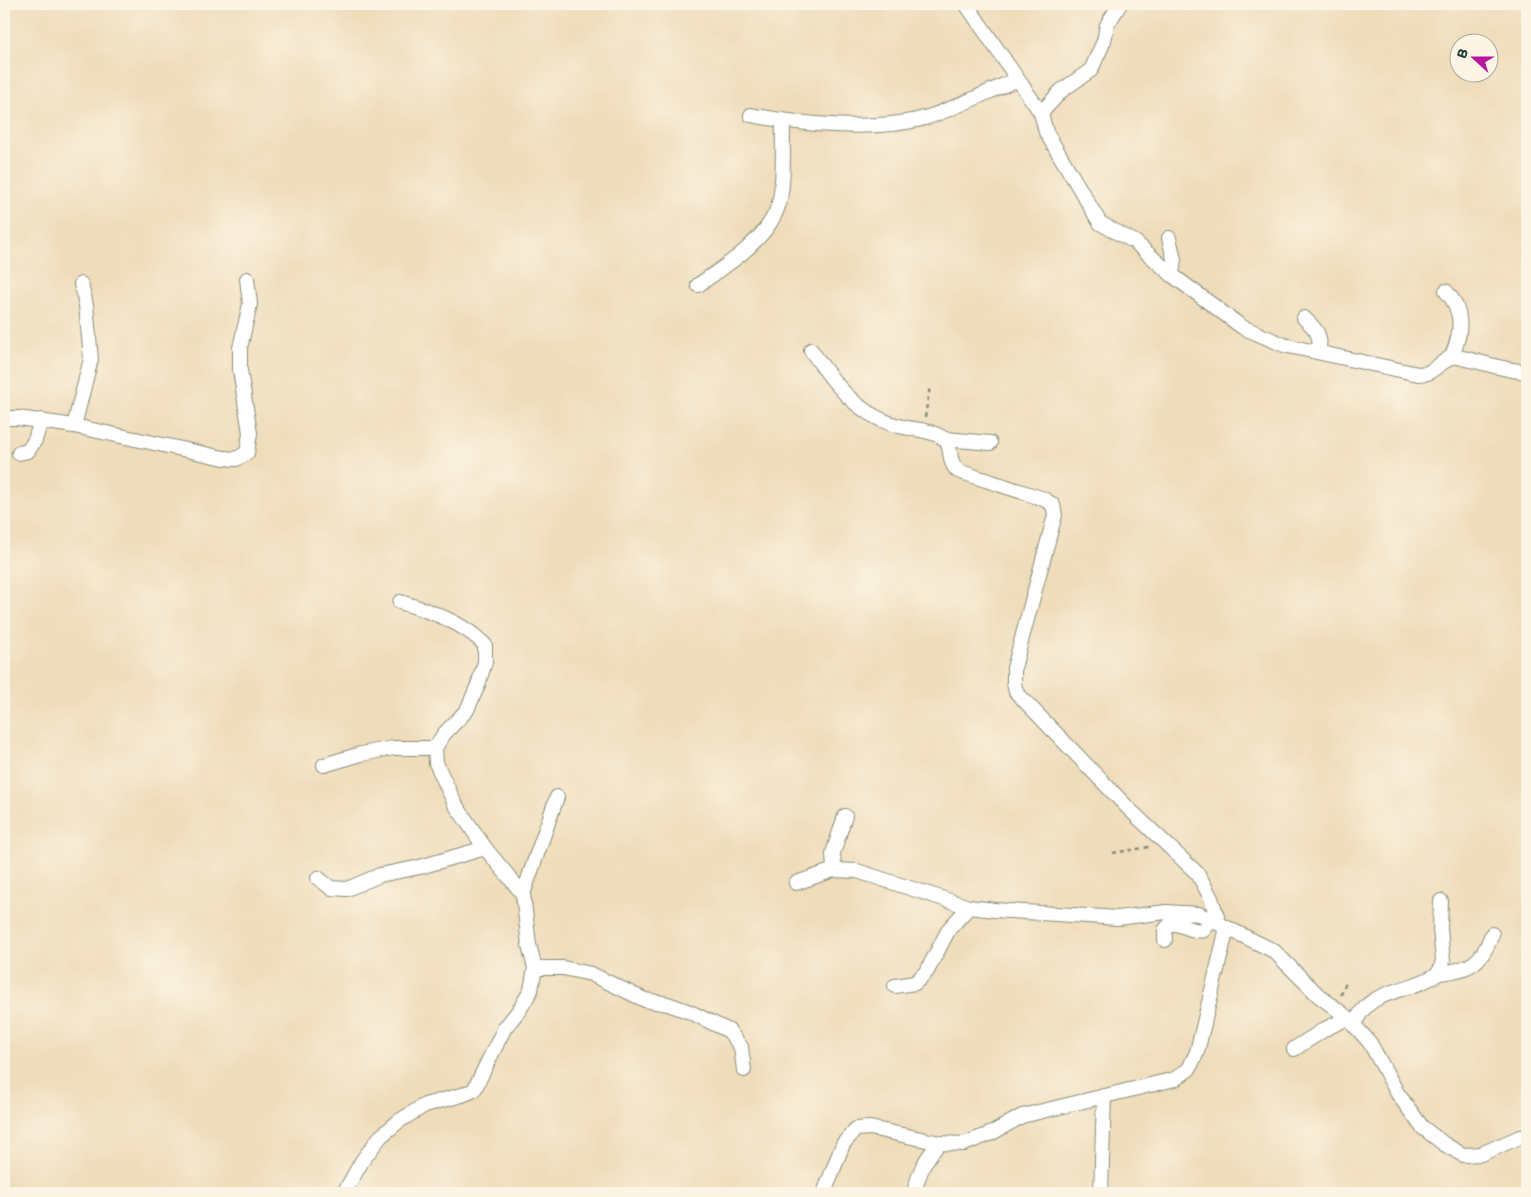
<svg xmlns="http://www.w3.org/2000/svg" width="1531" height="1197" viewBox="0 0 1531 1197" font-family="Itim,sans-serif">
<rect width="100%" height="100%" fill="#fcf5e5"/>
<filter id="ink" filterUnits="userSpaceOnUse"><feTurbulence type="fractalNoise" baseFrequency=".02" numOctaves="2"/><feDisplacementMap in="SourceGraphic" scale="10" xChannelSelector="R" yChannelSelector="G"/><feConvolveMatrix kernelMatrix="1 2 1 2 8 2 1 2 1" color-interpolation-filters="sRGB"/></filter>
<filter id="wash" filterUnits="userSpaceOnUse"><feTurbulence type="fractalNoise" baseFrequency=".0096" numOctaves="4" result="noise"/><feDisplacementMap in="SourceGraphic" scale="20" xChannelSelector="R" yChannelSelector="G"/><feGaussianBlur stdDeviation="1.12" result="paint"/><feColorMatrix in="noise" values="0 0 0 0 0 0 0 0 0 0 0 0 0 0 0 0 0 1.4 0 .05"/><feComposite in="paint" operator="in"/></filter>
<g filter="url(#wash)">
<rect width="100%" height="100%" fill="#efdcba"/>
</g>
<g filter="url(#ink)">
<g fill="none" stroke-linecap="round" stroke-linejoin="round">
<defs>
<g id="minor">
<path d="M966 4 1041 113 1046 132 1100 223 1135 242 1172 275 1242 327 1284 345 1418 374 1428 373 1452 356C1478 360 1501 370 1527 372"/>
<path d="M1041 113 1061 91 1091 70 1104 41 1107 25 1120 4"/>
<path d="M751 115C802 125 878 132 928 117 958 107 987 92 1016 80"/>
<path d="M1169 238 1174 259 1172 275"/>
<path d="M698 285C726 266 770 238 779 203 785 180 782 146 783 121"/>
<path d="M1446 291C1464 311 1462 332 1452 356"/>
<path d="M1304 318C1315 328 1323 336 1318 351"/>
<path d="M811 350C834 384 860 418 903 427 918 430 930 430 943 438 954 444 946 461 958 471L1044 499 1053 505 1055 515 1014 668V683L1016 692 1129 809 1198 874 1211 898 1219 923"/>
<path d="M4 418H18L74 426 224 458 236 459 247 453 250 433 240 370V348L250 304 247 279"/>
<path d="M74 426 91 359 86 305 81 284"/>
<path d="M946 439 990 443"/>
<path d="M19 453 28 451 35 440 41 420"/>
<path d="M324 765 361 754 393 748H435"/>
<path d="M834 870 833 853 845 816"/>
<path d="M318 878 331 888 347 889 380 875 420 867 485 848"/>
<path d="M796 883 834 870 857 871 969 907 995 910 1118 918 1166 912 1199 914 1274 951 1318 995 1348 1018 1370 1043 1398 1094 1422 1127 1444 1144 1463 1155 1481 1154 1520 1137H1527"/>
<path d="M523 894 557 797"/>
<path d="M1165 940V930L1171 923C1182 924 1194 933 1204 930L1211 919"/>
<path d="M535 968H563L591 974 645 1000 668 1004 690 1012 729 1031 741 1047 744 1070"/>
<path d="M1439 973C1470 970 1482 963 1492 934"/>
<path d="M895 986 915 983 927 971 949 929 969 907"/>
<path d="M1354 1026C1368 986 1408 995 1439 973L1443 961 1440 929 1441 901"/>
<path d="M1294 1049 1325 1029 1348 1018"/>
<path d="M344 1193 362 1161 380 1137 399 1121 425 1105 462 1095 474 1090 504 1029 520 1009 531 990 535 968 529 945 523 894 485 848 455 804 436 763 435 748 444 734 467 710 478 685 485 662V645C463 622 430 611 400 602"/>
<path d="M824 1193 843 1144 856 1129 870 1128 940 1143 964 1144 992 1133 1022 1116 1175 1079 1189 1069 1197 1052 1227 928"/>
<path d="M914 1193C919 1172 925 1158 940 1143"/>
<path d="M1101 1193 1104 1096"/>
</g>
</defs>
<use href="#minor" stroke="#878c77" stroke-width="16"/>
<g stroke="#878c77" stroke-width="2.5" stroke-dasharray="4 4" stroke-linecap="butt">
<path d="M925 417 930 386"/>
<path d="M1113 853 1149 847"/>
<path d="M1341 995 1346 982"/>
</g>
<use href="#minor" stroke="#fff" stroke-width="14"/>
</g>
</g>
<rect width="1531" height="1197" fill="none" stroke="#fcf5e5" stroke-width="20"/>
<g transform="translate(1474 58) rotate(291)"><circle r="24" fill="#fcf5e5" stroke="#a4ab9e"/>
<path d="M0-4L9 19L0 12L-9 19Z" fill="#b5179e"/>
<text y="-8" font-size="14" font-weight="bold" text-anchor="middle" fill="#1f3d34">B</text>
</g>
</svg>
